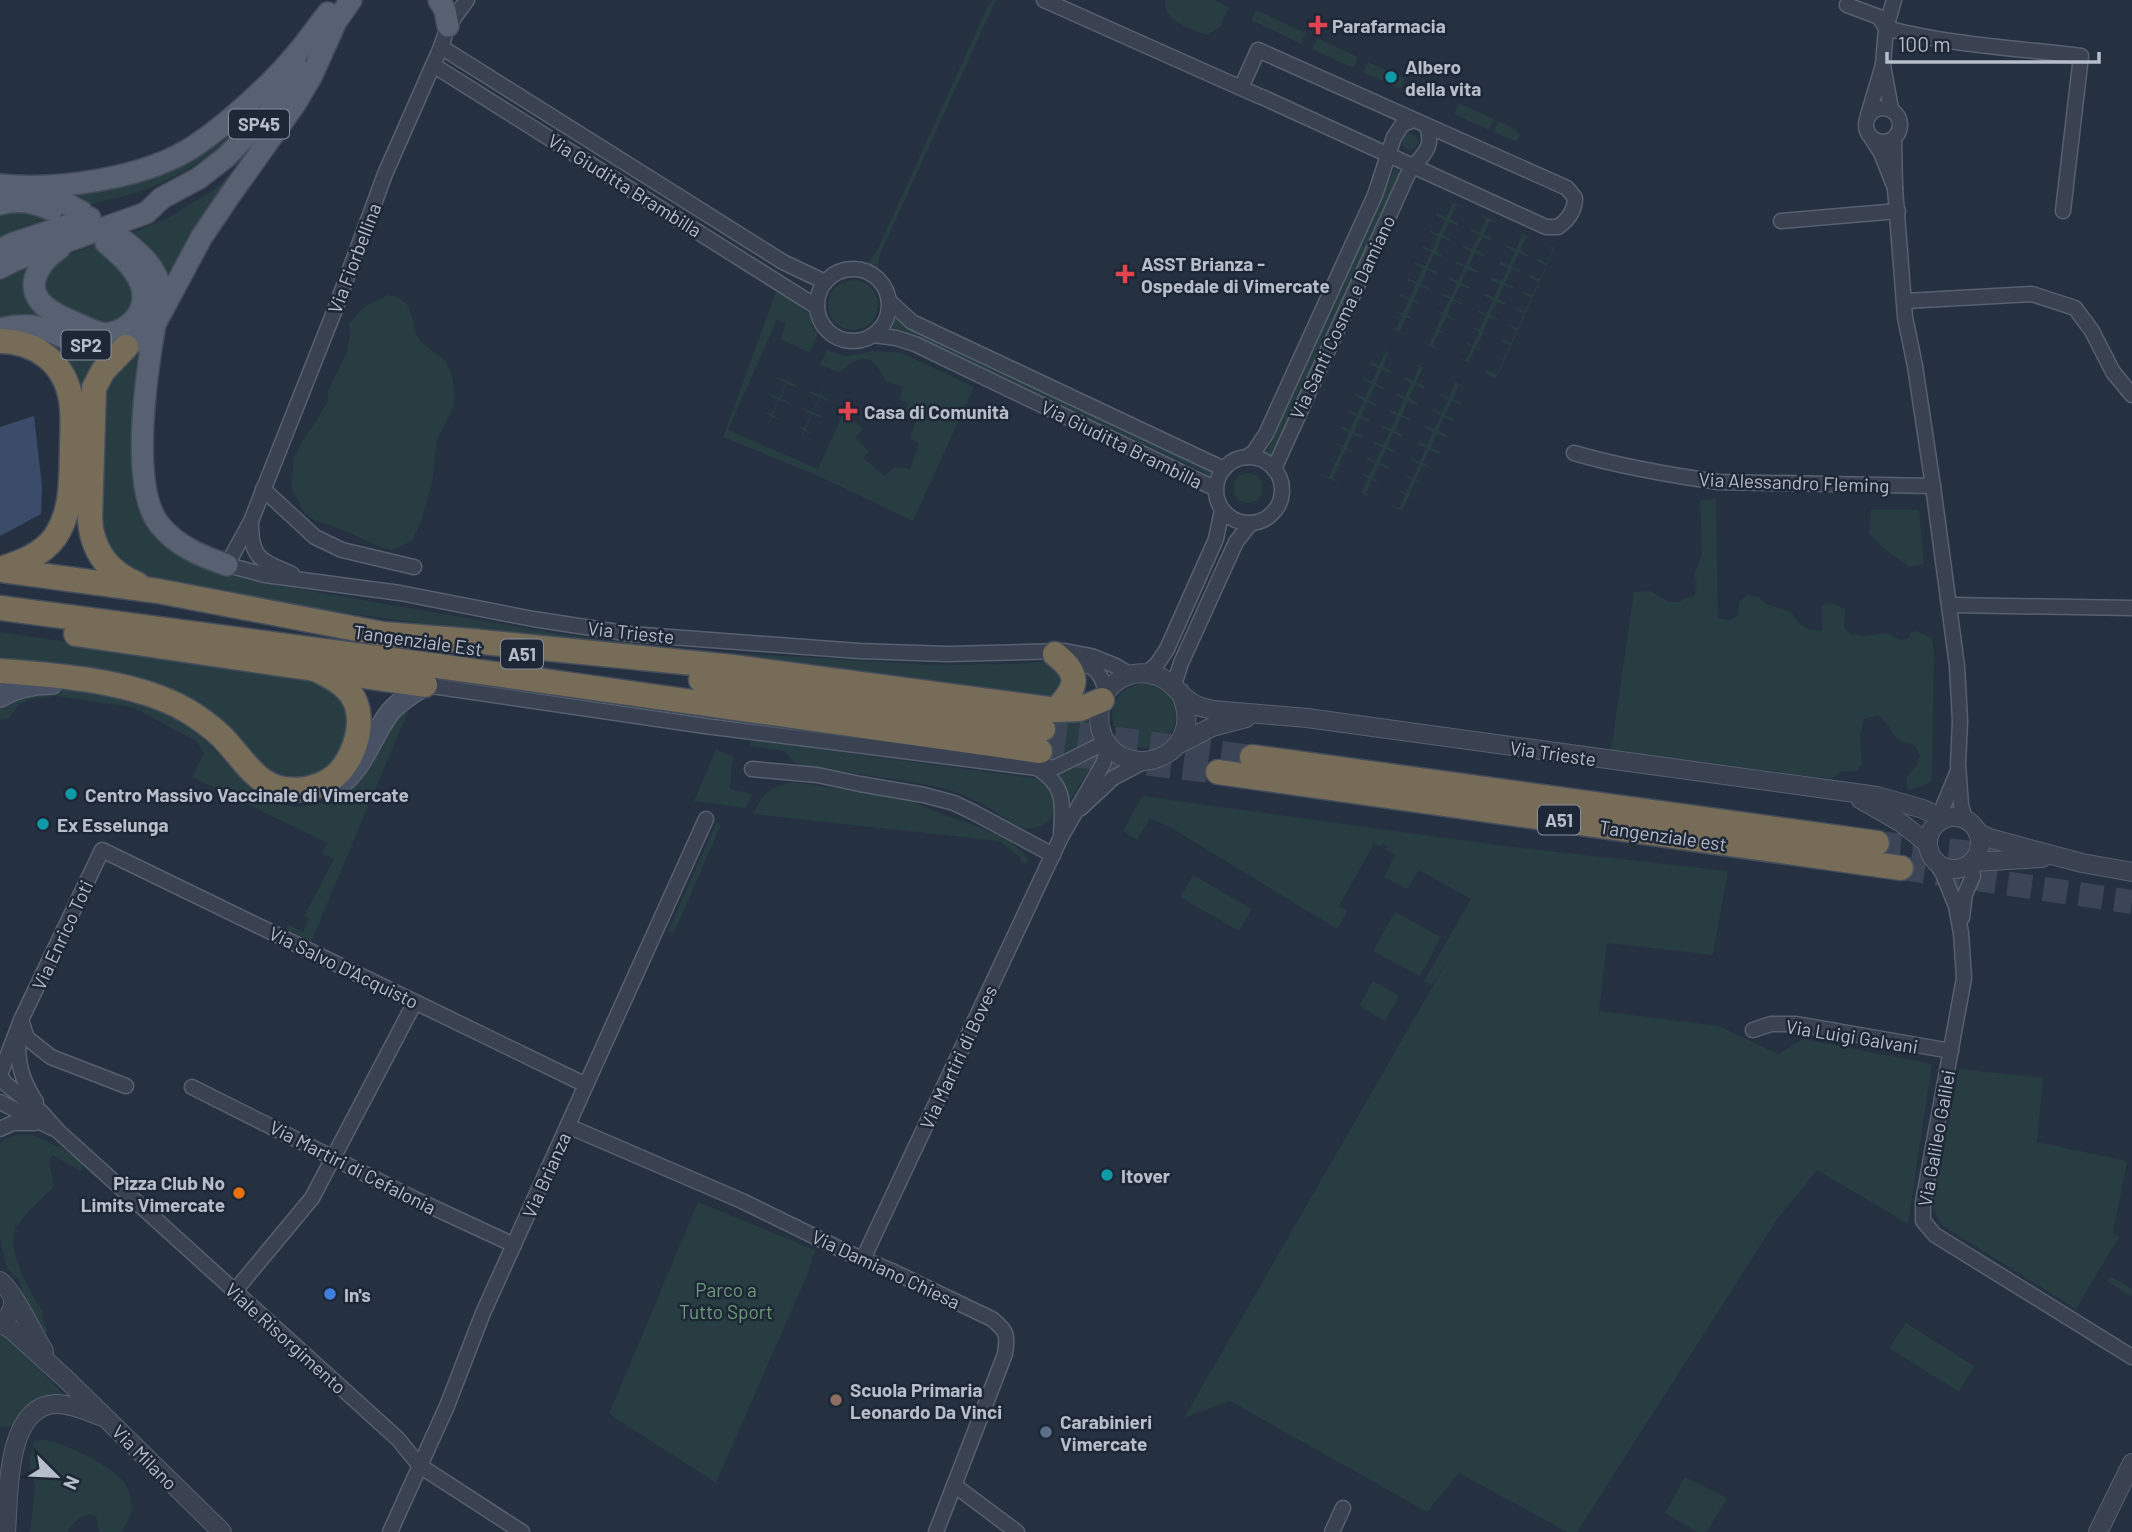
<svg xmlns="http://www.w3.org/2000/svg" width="2132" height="1532" viewBox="0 0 2132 1532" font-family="Barlow,sans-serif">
<rect width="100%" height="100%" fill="#253041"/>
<g fill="#273d42">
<path d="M993 0H996L880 254 877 270 866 265 877 251 987 8Z"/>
<path d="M1165 0H1214L1229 7 1220 27 1207 35C1189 28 1164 23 1165 0Z"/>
<path d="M1256 10 1306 33 1301 44 1251 20Z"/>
<path d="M1317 38 1358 57 1353 68 1312 49Z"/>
<path d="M1368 62 1405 78 1400 89 1363 72Z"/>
<path d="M275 91C237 136 198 171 141 191 123 197 102 201 83 206L80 202V196L88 189 113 185Z"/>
<path d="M1459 103 1494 119 1489 130 1454 114Z"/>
<path d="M1498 121 1514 128 1520 135 1517 142 1494 132Z"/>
<circle cx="1410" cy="142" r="8"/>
<path d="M262 141 169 279 130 234 171 216 215 189Z"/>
<path d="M1395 168 1400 171 1272 456 1264 453 1268 449Z"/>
<path d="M1444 199 1466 208 1456 206 1450 219 1459 223 1458 226 1449 222 1443 235 1452 240 1451 242 1442 238 1436 251 1444 256 1443 258 1434 254 1428 268 1437 272 1436 274 1427 270 1421 284 1430 288 1429 290 1420 286 1414 299 1422 305 1413 302 1407 315 1415 321 1406 317 1400 331 1408 336 1386 326 1396 329 1402 315 1393 311 1403 313 1409 300 1400 296 1401 294 1410 298 1416 284 1407 280 1408 278 1417 282 1423 269 1414 264 1415 262 1425 266 1431 252 1422 248 1423 246 1432 250 1438 236 1429 232 1430 230 1439 234 1445 220 1436 216 1437 213 1446 217 1453 204Z"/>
<path d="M13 208 49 218 18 228 0 237V213Z"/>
<path d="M1478 213 1499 223 1490 221 1484 234 1492 238 1491 241 1482 237 1476 250 1485 255 1484 257 1475 253 1469 266 1478 271 1477 273 1467 269 1461 283 1470 287 1469 289 1460 285 1454 299 1463 303 1462 305 1453 301 1447 315 1456 319 1455 320 1446 317 1440 330 1448 336 1439 332 1433 345 1441 351 1420 341 1430 344 1436 330 1427 326 1436 329 1442 315 1434 309 1443 313 1450 299 1441 295V293L1451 297 1457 284 1448 279 1449 277 1458 281 1464 267 1455 263 1456 261 1465 265 1471 252 1462 247 1463 245 1472 249 1479 235 1470 231 1471 229 1480 232 1486 219Z"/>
<path d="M1514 230 1535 240 1526 237 1520 250 1529 255 1528 257 1519 253 1512 267 1521 271 1520 273 1512 269 1505 283 1514 287 1513 289 1504 285 1498 299 1507 303 1506 305 1497 302 1490 315 1499 320V321L1489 318 1483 331 1492 337 1483 333 1476 347 1485 352 1475 348 1469 362 1478 367 1456 357 1466 360 1472 347 1463 341 1473 345 1479 331 1470 327 1480 329 1486 316 1477 312 1478 310 1487 314 1493 300 1484 296 1485 294 1494 297 1500 284 1491 280 1492 277 1502 281 1508 268 1499 264 1500 261 1509 265 1515 252 1506 247 1507 245 1516 249 1522 235Z"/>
<path d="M1545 243 1555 248 1496 379 1486 374 1487 370 1497 374 1503 361 1494 355 1503 359 1510 346 1501 341V339L1511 343 1516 330 1508 325 1509 324 1518 328 1524 314 1515 309 1516 308 1525 311 1531 298 1522 293 1523 292 1532 295 1538 282 1529 277 1530 275 1540 279 1546 266 1537 261 1538 259 1547 263 1553 249Z"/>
<path d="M96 245 125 271 136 298 124 320C118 321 109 326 103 325 95 325 84 317 77 314 70 311 58 308 53 302 24 273 74 251 96 245Z"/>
<path d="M32 262 45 319 0 320V281L10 273Z"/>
<circle cx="853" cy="305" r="25"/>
<path d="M777 289 809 314 812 325 818 334 810 353 780 339 786 324 777 320 728 430 818 469 848 402 859 411 852 419 863 429 855 438 869 451 863 458 885 476C893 467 898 466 910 469L919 443 910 439 916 421 904 417 908 403 899 400 903 387 886 381C880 370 873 354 857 360 850 362 846 369 838 372L820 365 827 350 846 356 873 351 902 353 974 387 913 521 816 475 723 437Z"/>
<path d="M388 295 397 297 407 304 414 322 415 332 421 342 446 361 453 379 455 401 452 411 437 440 432 482 421 522 412 541 392 550 382 548 343 530 314 520 305 514 291 487 294 458 302 441 313 426 328 401V391L346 355 350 335 349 324C362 308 368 303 388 295Z"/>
<path d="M896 319 904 326 926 337 1203 467 1214 470 1210 479 1200 470 904 333 890 330Z"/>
<path d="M31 335 109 356 85 421Z"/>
<path d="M1377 347 1399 357 1389 353 1383 367 1392 371 1391 374 1382 370 1376 383 1385 388 1384 390 1375 386 1368 400 1377 404 1376 406 1367 402 1361 416 1370 420 1369 422 1360 418 1354 432 1363 436 1362 438 1353 434 1347 448 1355 453 1346 450 1339 463 1348 469 1339 465 1333 478 1341 484 1319 474 1329 477 1335 463 1326 459 1336 462 1342 448 1334 442 1343 446 1349 433 1340 428 1341 426 1350 430 1356 416 1347 412 1348 410 1357 414 1364 401 1355 396 1356 394 1365 398 1371 384 1362 380 1363 378 1372 382 1378 368 1369 364 1370 362 1379 365 1386 352Z"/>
<path d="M144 349 137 485 177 552 197 565 252 581 554 633 643 645 716 652 932 665 1015 664 1048 661 1066 671 1056 701 544 640 243 599 190 584 137 576 125 570 100 540V399L110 374 136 353Z"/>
<path d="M1411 362 1432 371 1423 368 1416 382 1425 386 1424 389 1415 385 1409 398 1418 403 1417 405 1408 401 1402 415 1411 419 1410 421 1401 417 1395 431 1403 435 1402 437 1393 433 1387 447 1396 451 1395 453 1386 449 1380 463 1389 467 1388 469 1379 465 1373 478 1381 484 1372 480 1366 493 1374 499 1353 489 1362 492 1368 479 1360 473 1369 476 1375 463 1367 459V457L1376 461 1382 448 1373 443 1374 441 1383 445 1390 432 1381 427 1382 425 1391 429 1397 416 1388 411 1389 409 1398 413 1404 399 1395 395 1396 393 1405 397 1411 383 1403 379 1404 377 1413 380 1419 367Z"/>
<path d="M793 366 788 381 797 386 796 387 787 384 781 398 790 403 789 404 779 400 773 415 782 421 772 417 765 432 771 416 762 412 772 414 778 400 769 395 770 394 779 398 786 383 776 378 777 377 787 381Z"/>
<path d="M1447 378 1468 388 1459 385 1453 399 1462 403 1461 405 1452 401 1445 415 1454 419 1453 421 1444 418 1438 431 1447 435 1446 437 1437 434 1431 447 1440 452 1439 454 1429 450 1423 463 1432 468V469L1422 466 1416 479 1425 485 1415 481 1409 495 1418 500 1409 496 1402 510 1411 515 1389 505 1399 508 1405 495 1396 489 1406 493 1412 480 1404 474 1413 478 1419 464 1410 460 1411 458 1420 462 1426 448 1417 444 1418 442 1427 445 1433 432 1424 428 1425 426 1434 429 1441 416 1432 411 1433 409 1442 413 1448 400 1439 395 1440 393 1449 397 1455 383Z"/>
<path d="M826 380 821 395 830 400 829 401 820 398 813 412 823 417 822 418 812 414 806 429 814 435 805 431 798 446 804 430 795 426 805 428 811 414 802 409 803 408 812 412 819 397 809 393 810 391 820 395Z"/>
<circle cx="1248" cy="488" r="15"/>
<path d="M1716 499 1718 618 1730 620 1738 615 1739 602 1747 595 1758 597 1768 605 1791 611C1799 625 1805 632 1822 630V605L1834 604 1845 609 1844 627 1850 634 1863 636 1887 633 1900 640 1908 639 1911 632 1916 631 1932 638 1934 653 1932 781 1921 787 1908 790 1906 778 1917 765 1920 756 1915 745C1886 739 1898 731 1878 715L1864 719 1860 735 1862 764 1857 771 1839 772 1832 779 1611 750 1634 592 1651 591 1669 602H1679L1685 598 1694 596 1697 584 1694 575 1702 554 1700 500Z"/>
<path d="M1871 510H1919L1924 564 1910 567C1895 556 1880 548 1869 533Z"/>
<path d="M0 632 296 676 322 683 339 693 348 707V747L326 776 276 779 205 713 0 661Z"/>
<circle cx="1144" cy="716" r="32"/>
<path d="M48 689 65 690 128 700 172 716 195 730 260 797 279 804 295 807 315 805 338 798 357 784 395 717 412 702 311 942 286 929 288 924 303 932 309 919 304 916 334 859 322 853 327 843 192 777 204 753 196 741 132 707 55 696 32 699 18 705 9 719 0 720V705L7 699Z"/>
<path d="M1091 716 1093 733 1096 739C1078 745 1063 758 1044 762L1050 720Z"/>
<path d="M750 740 1040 779C1065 796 1057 832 1025 828 1014 826 1006 818 997 813 986 806 975 800 963 795 936 784 909 782 880 777 855 774 830 769 805 767L793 761 784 751 750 746Z"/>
<path d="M716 749 735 758 732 763 730 789 752 794 746 808 694 801Z"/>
<path d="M1098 753 1099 755 1069 802 1065 789 1057 776Z"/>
<path d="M794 782 909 799C940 818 1009 829 1028 859L1026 864 1021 862V858L999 841 753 814C765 791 769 788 794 782Z"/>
<path d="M1142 796 1512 847 1728 871 1713 955 1607 943 1599 1011 1719 1026 1778 1054 1803 1039 1932 1064 1908 1224 1817 1170 1778 1218 1577 1532H1567L1459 1473 1427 1512 1230 1401 1184 1418 1449 958 1432 985 1424 981 1471 899 1419 870 1407 889 1384 877 1395 855 1386 850 1387 846 1383 844 1381 847 1374 844 1339 906 1348 911 1337 929 1173 829 1150 818 1137 840 1123 831Z"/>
<path d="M716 823 721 824 674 933 668 931Z"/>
<path d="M1193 875 1252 909 1239 931 1180 897Z"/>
<path d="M1395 912 1441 937 1420 976 1373 951Z"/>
<path d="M1373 981 1399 996 1385 1021 1359 1006Z"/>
<path d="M1959 1069 2043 1078 2037 1142 2123 1160 2127 1163 2113 1233 2119 1237 2076 1309 1943 1226 1937 1218 1932 1205Z"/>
<path d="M16 1135H33L62 1148 84 1164 81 1171 52 1155 49 1162 54 1186C42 1199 26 1212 17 1226 4 1246 30 1294 43 1311L42 1319 48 1331 44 1333 25 1301 19 1280 7 1269 0 1238V1144L4 1139Z"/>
<path d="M698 1202 815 1250 808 1273 716 1483 609 1414Z"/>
<path d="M2110 1276 2132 1289V1297L2107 1281Z"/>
<path d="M1906 1323 1974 1366 1959 1392 1889 1348Z"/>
<path d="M2 1334 9 1337 67 1398 16 1426 0 1427V1336Z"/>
<path d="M42 1439C65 1443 113 1465 126 1485 129 1490 131 1501 132 1506 132 1515 126 1524 122 1532H99L96 1516 89 1514C79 1518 72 1522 68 1532H30L35 1487 29 1461 34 1443Z"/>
<path d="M1685 1477 1727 1498 1707 1532H1697L1665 1513Z"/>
</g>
<path fill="#3b4c6a" d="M34 416 42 486 41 514 0 536V427Z"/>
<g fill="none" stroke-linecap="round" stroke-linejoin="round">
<g stroke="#3b4556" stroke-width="24" stroke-dasharray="24 12" stroke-linecap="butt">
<path d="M1043 729 1252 757"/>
<path d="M1040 751 1218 772"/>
<path d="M1877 843 2010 857"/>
<path d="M1901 868 2132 902"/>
</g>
<defs>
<g id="minor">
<path d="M467 0 448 26 441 47 385 174 336 307 251 521 227 565 265 575 400 593 533 619 631 634 859 651 948 654 1065 651 1091 656 1116 666 1131 675"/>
<path d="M1044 0 1259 96 1262 97 1546 227H1558C1568 220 1575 210 1575 198L1567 188 1258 50 1241 88"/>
<path d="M1847 5 1879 17 1886 28C1949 45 2016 48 2081 56L2063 211"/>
<path d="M441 47 783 262 825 282"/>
<path d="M433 65 817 307"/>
<path d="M1883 65 1886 28 1894 0"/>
<circle cx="1883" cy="125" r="17"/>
<path d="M1868 115 1883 65 1891 109"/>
<path d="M1872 139 1881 153 1895 188 1894 139"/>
<path d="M1895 188 1905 317 1915 366 1933 486 1957 666 1960 721 1958 764 1961 805 1965 819"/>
<path d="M1781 221 1898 211"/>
<circle cx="853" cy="305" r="36"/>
<path d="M889 301 912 322 1224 469"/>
<path d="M1905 301 2032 294 2075 308 2092 331 2113 372 2132 395"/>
<path d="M874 335 896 338 915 344 1216 489"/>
<path d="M1574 453C1622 467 1669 475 1719 482L1933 486"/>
<path d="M1247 457 1254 452 1266 434 1375 195 1394 137 1402 125 1413 120"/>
<circle cx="1249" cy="490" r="33"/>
<path d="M1274 469 1407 176C1417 156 1436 153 1427 126"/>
<path d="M263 489 315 537 342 550 414 567"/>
<path d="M251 522C251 559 260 560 292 574"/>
<path d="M1950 605 2132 608"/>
<path d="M1076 659C1095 667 1103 674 1106 694"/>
<path d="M1147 673 1157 664 1167 649 1216 539 1222 510"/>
<path d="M425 685 705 726 1037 768 1056 767 1106 742"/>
<path d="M1174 685 1181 663 1236 542 1251 523"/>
<path d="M1037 768C1065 785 1063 802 1061 833"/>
<path d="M752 769 817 775 860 784 924 795 954 803 973 812 1053 855"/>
<path d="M1081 808 1113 778 1145 761"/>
<path d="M1944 819 1943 807 1957 773"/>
<path d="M1936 863 1943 874 1956 906 1961 933 1964 978 1923 1202V1221L1935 1235 2132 1357"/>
<path d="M1962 918 1965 894 1973 876 1971 864"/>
<path d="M21 1020 27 1038 51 1057 126 1086"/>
<path d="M1753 1030 1771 1024H1796L1951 1051"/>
<path d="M19 1036C16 1061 22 1081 36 1102"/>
<path d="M0 1075 21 1020 102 850 586 1085"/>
<path d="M0 1076 6 1084 41 1112 58 1131 398 1439 420 1466 522 1532"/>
<path d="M192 1087 415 1199 514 1245"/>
<path d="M0 1102 52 1128"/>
<path d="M568 1126 742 1201 844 1251 892 1271 992 1319C1007 1331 1008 1335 1005 1354L936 1532"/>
<path d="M0 1129 13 1123H35"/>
<path d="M863 1259 1061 837 1103 764 1109 746"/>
<path d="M234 1292 312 1198 415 1002"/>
<path d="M954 1485 1017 1532"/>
<path d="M390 1532 447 1406 483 1313 706 819"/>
<path d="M1332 1532 1343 1508"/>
</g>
<g id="tertiary">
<path d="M1180 692C1212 761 1114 788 1100 727 1098 715 1100 702 1107 691 1117 678 1133 671 1149 674 1168 676 1175 690 1188 700 1195 706 1204 708 1213 710L1307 718 1877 796 1923 809 1944 819"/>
<path d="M1179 744 1212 727 1246 718"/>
<path d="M1860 799 1900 822 1928 844"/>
<circle cx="1954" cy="843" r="26"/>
<path d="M1979 833 1989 838 2082 863 2132 872"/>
<path d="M1973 862 2042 858"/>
<path d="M0 1281C12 1289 34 1335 44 1351"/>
<path d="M12 1295C15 1307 11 1316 0 1323L12 1330 68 1381 222 1532"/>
<path d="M6 1532C9 1496 5 1407 55 1404 71 1403 88 1412 103 1417"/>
<path d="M2098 1532 2132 1463"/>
</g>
<g id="secondary">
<path d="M0 697C17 687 33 684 52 684"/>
<path d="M336 788C364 769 371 737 390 712 399 701 414 693 425 685"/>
</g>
<g id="primary">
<path d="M439 0 445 10 448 26"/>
<path d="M326 36 351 0"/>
<path d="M0 185C58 191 148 178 196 145 226 125 269 86 292 59 305 45 316 28 328 13"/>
<path d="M34 189 58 199 82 212"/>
<path d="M0 204C19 199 34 202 52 210"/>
<path d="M123 240C147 258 165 277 161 309"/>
<path d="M60 248C44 258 24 282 40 301 47 311 60 316 71 321 81 325 91 331 101 333 119 336 138 321 142 305 149 280 123 257 106 243"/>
<path d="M0 250 14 243 90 218"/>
<path d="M0 268 15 260 146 213 162 198 199 178 226 157 268 114 301 71"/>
<path d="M155 324C147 370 129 485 159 524 176 546 201 556 227 565"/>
<path d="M0 329C11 326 21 325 32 326 43 328 53 333 63 337 101 352 127 358 155 324L201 238 230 195 295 104 311 77 334 26"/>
</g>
<g id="motorway">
<path d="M0 341C37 342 65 363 71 400 74 416 72 433 72 449 71 480 73 510 55 537 42 555 20 563 0 569"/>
<path d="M126 347 103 371 94 388 90 519C92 551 108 572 137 584"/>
<path d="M0 570 158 591 383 634 472 641 733 667 1056 710 1080 709 1102 700"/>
<path d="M0 608 438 666 1040 751"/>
<path d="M76 634 425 685"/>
<path d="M1055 654C1081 675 1078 686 1056 710"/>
<path d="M0 671C57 675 136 681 186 710 198 717 210 726 220 735 240 754 255 785 284 789 298 791 313 789 326 782 352 769 367 725 354 699 346 684 331 677 317 670"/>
<path d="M701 680 1043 729"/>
<path d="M1252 757 1877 843"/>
<path d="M1218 772 1901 868"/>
</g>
</defs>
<use href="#minor" stroke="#57606e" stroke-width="17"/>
<use href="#tertiary" stroke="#57606e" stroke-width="20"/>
<use href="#secondary" stroke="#57606e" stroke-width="22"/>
<use href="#primary" stroke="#434b5a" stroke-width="24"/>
<use href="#motorway" stroke="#444d5b" stroke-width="27"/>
<use href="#minor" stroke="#3a4251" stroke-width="14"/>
<use href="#tertiary" stroke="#3a4251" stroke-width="18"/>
<use href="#secondary" stroke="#485164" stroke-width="19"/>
<use href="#primary" stroke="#586171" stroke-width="21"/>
<use href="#motorway" stroke="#776c57" stroke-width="24"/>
</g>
<g fill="#e0444e" stroke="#1e2736" stroke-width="2.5">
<path d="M1314.5 14.5h7v7h7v7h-7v7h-7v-7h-7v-7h7z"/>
<path d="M1121.5 263.5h7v7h7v7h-7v7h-7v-7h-7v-7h7z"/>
<path d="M844.5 400.5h7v7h7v7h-7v7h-7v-7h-7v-7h7z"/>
</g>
<g fill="#0f9aa8" stroke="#1e2736" stroke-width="2.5">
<circle cx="1391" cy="77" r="7"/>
<circle cx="71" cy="794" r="7"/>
<circle cx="43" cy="824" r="7"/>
<circle cx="1107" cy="1175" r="7"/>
</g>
<circle fill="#e8710a" stroke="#1e2736" stroke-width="2.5" cx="239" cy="1193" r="7"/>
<circle fill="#3f7fe0" stroke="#1e2736" stroke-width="2.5" cx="330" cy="1294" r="7"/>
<circle fill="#8d6e63" stroke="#1e2736" stroke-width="2.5" cx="836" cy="1400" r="7"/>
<circle fill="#5c6f8a" stroke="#1e2736" stroke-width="2.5" cx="1046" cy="1432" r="7"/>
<g text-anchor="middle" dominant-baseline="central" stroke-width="5" stroke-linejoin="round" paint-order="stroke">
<g fill="#1e2736" stroke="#88909e" stroke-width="2">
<rect x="229" y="109.5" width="60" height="29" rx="5"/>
<rect x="61.5" y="330.5" width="49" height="29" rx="5"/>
<rect x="501" y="639.5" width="42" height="29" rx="5"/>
<rect x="1538" y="805.5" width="42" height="29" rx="5"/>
</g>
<g font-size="18" font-weight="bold" fill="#b6bdcb">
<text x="259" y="124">SP45</text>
<text x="86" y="345">SP2</text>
<text x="522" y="654">A51</text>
<text x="1559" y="820">A51</text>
</g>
<g font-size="19" font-weight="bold" fill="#b6bdcb" stroke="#1e2736" text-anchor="start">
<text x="1332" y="25">Parafarmacia</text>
<text x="1405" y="66">Albero<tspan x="1405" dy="22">della vita</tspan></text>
<text x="1141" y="263">ASST Brianza -<tspan x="1141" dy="22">Ospedale di Vimercate</tspan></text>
<text x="864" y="411">Casa di Comunità</text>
<text x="85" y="794">Centro Massivo Vaccinale di Vimercate</text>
<text x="57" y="824">Ex Esselunga</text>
<text x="1121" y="1175">Itover</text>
<text x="225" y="1182" text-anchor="end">Pizza Club No<tspan x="225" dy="22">Limits Vimercate</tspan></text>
<text x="344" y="1294">In's</text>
<text x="850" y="1389">Scuola Primaria<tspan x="850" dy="22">Leonardo Da Vinci</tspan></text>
<text x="1060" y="1421">Carabinieri<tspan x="1060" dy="22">Vimercate</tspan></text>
</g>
<g font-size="19" fill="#b6bdcb" stroke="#1e2736">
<text transform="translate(625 185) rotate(32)">Via Giuditta Brambilla</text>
<text transform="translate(354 258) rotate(-69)">Via Fiorbellina</text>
<text transform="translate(1342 317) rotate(-65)">Via Santi Cosma e Damiano</text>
<text transform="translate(1122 444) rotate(26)">Via Giuditta Brambilla</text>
<text transform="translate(1794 482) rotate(2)">Via Alessandro Fleming</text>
<text transform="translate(631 632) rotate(6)">Via Trieste</text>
<text transform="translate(418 640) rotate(8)">Tangenziale Est</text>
<text transform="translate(1553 753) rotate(8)">Via Trieste</text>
<text transform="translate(1663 835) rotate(8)">Tangenziale est</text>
<text transform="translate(62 935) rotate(-65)">Via Enrico Toti</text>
<text transform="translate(344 967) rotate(26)">Via Salvo D'Acquisto</text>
<text transform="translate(1852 1036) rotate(9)">Via Luigi Galvani</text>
<text transform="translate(958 1057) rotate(-65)">Via Martiri di Boves</text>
<text transform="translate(1936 1138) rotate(-80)">Via Galileo Galilei</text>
<text transform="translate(353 1167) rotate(27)">Via Martiri di Cefalonia</text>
<text transform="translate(546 1175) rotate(-66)">Via Brianza</text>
<text transform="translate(886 1269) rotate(25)">Via Damiano Chiesa</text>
<text transform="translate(286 1338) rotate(42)">Viale Risorgimento</text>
<text transform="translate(145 1457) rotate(45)">Via Milano</text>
</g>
<g font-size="19" fill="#6d9c7a" stroke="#1e2736">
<text x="726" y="1289">Parco a<tspan x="726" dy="22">Tutto Sport</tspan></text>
</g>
</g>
<g transform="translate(56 1476) rotate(114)" stroke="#1e2736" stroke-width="5" paint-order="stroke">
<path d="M0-5L12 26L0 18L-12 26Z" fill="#b6bdcb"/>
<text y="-10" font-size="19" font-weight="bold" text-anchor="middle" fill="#b6bdcb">N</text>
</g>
<path d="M1887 52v10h212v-10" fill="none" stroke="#b6bdcb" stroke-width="3.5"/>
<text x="1898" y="52" font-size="21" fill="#b6bdcb" stroke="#1e2736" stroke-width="5" paint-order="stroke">100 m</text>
</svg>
